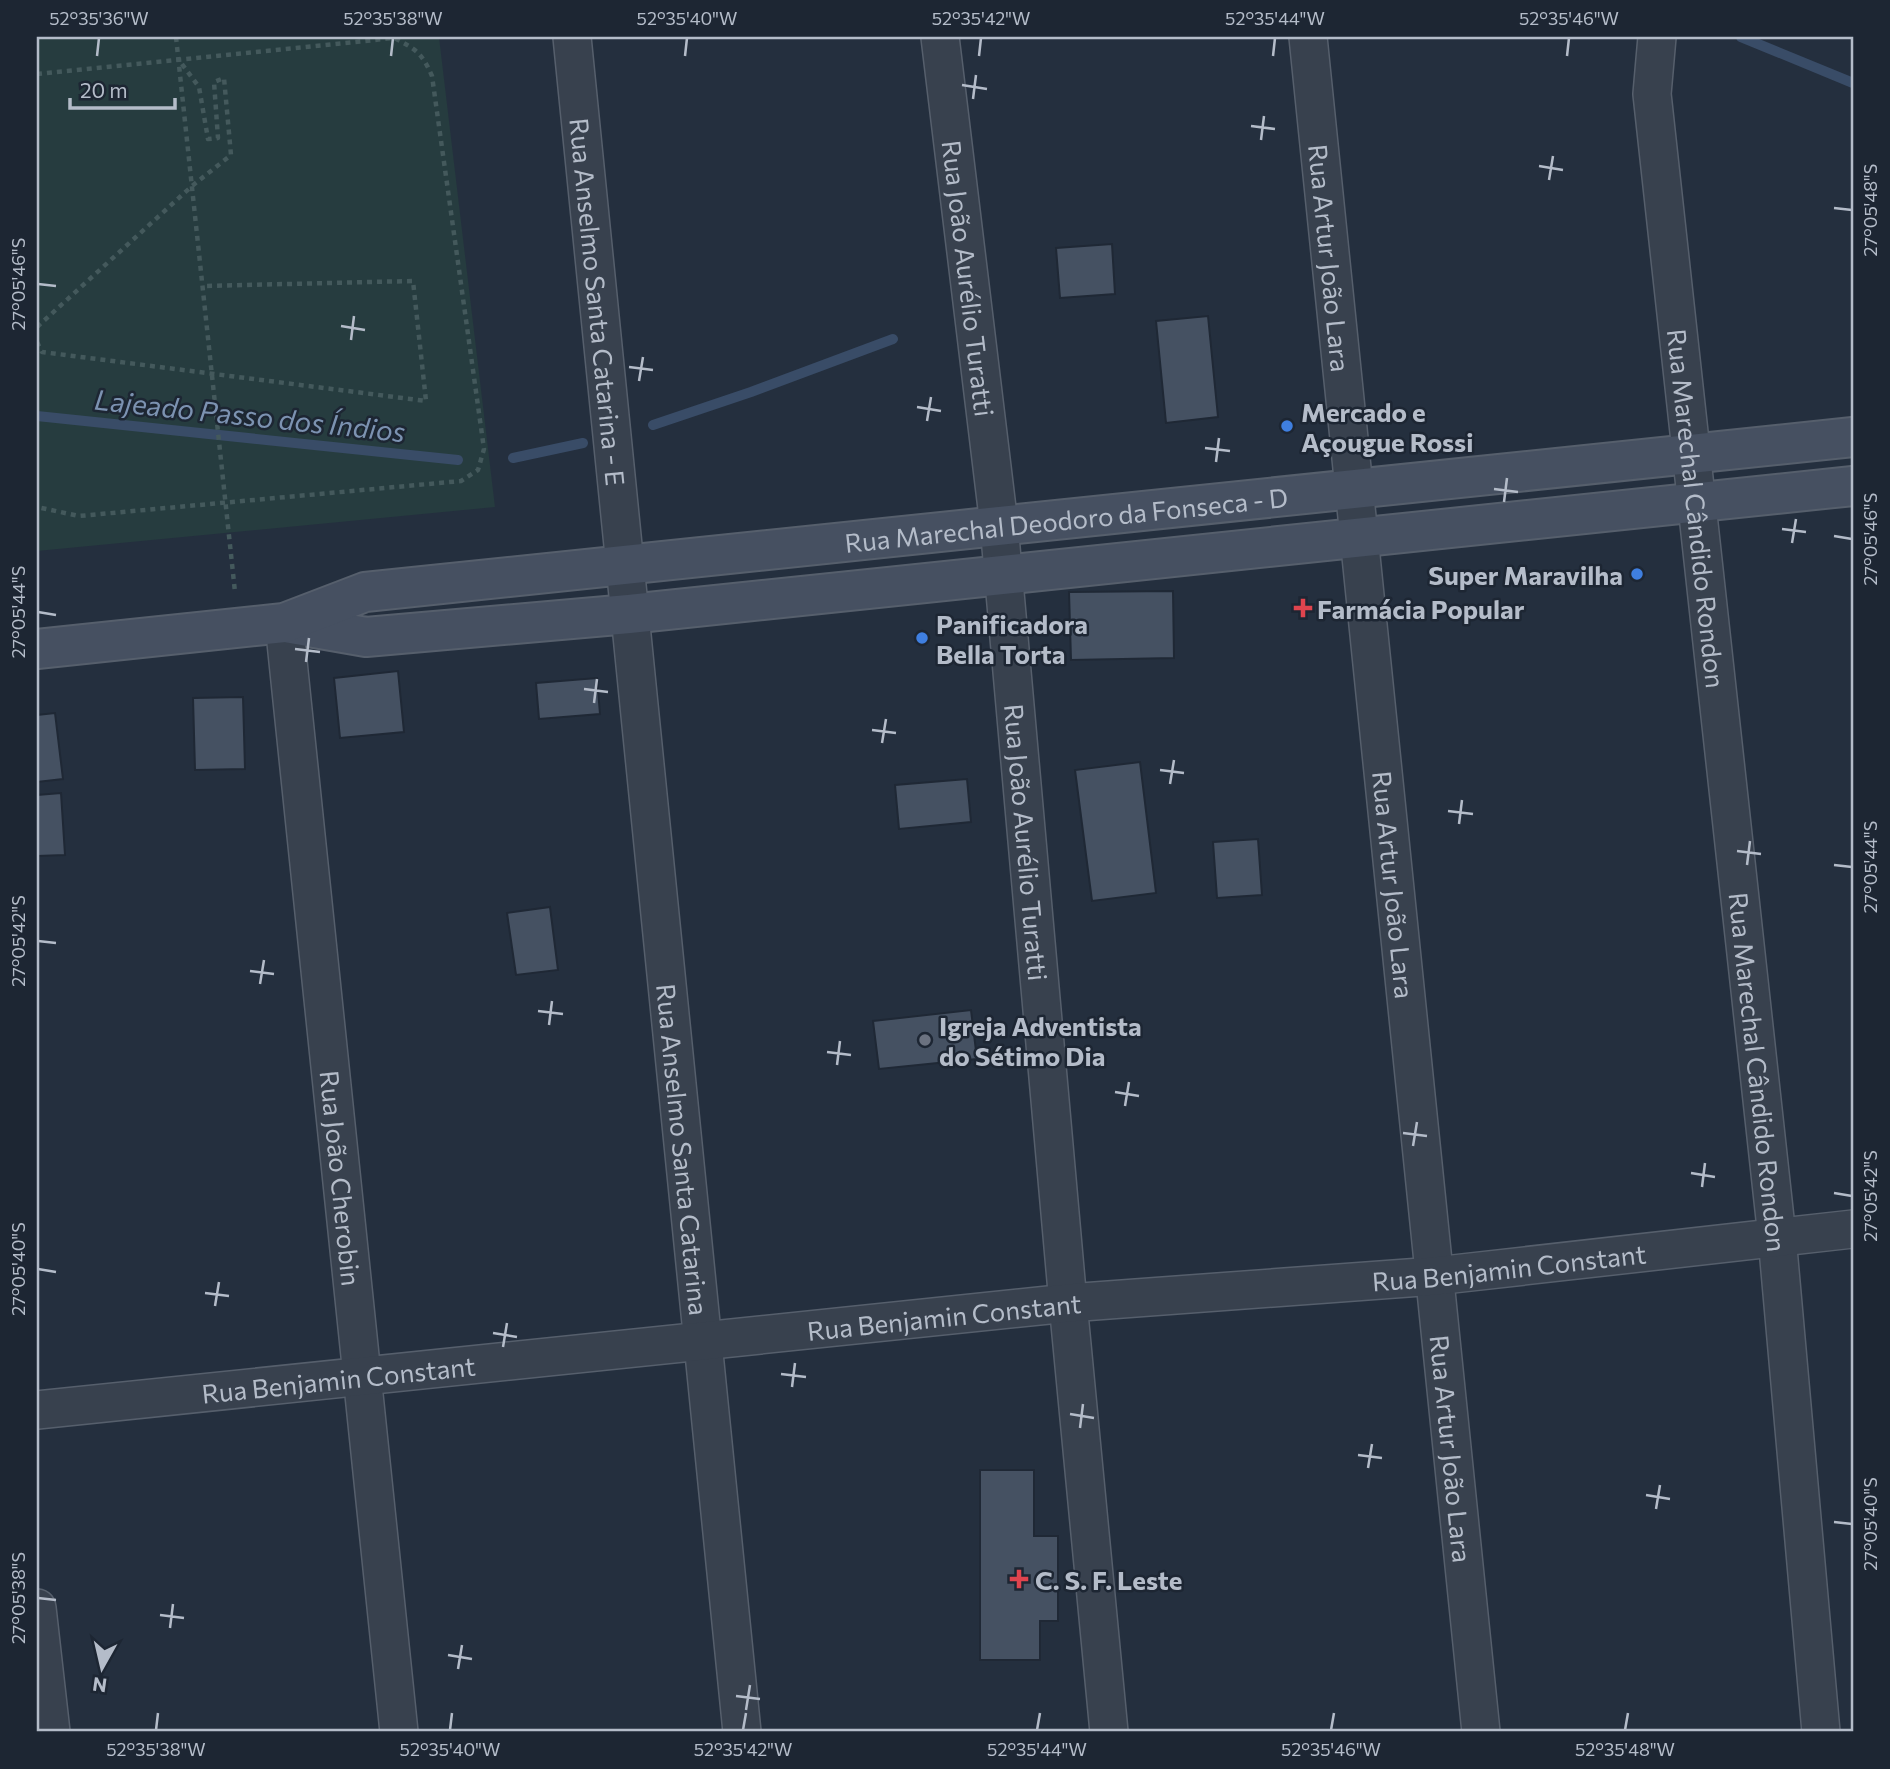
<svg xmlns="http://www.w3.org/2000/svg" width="1890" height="1769" viewBox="0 0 1890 1769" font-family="Commissioner,sans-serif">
<rect width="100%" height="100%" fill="#242f3e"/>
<path fill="#263c3f" d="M37 37H439L495 507 37 551Z"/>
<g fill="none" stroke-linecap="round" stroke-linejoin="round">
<g stroke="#394c67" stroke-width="10">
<path d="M1741 37 1853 83"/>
<path d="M37 416 458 460"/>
<path d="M653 425 751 392 893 339"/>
<path d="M513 458 583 443"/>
</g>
</g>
<g fill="#455162" stroke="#1f2835" stroke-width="2">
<path d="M1112 244 1115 294 1060 298 1056 248Z"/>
<path d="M1208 316 1218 417 1166 423 1156 321Z"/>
<path d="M1173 591 1174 658 1071 660 1069 592Z"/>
<path d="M398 671 404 732 340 738 334 678Z"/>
<path d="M597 678 600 714 539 719 536 683Z"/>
<path d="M243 697 245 769 195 770 193 698Z"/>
<path d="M55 713 63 779 37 782V715Z"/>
<path d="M1140 762 1156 893 1092 901 1075 770Z"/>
<path d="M967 779 971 822 899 829 895 785Z"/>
<path d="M61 793 65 855 37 856V795Z"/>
<path d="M1258 839 1262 895 1217 898 1213 842Z"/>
<path d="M550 907 558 970 516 975 507 913Z"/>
<path d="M971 1010 977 1059 879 1069 873 1021Z"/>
<path d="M980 1470H1034V1536H1058V1621H1040V1660H980Z"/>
</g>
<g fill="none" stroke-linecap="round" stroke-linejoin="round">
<defs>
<g id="street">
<path id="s1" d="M572 37 742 1732"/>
<path id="s2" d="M940 37 999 525 1068 1303 1109 1732"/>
<path id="s3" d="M1308 37 1481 1732"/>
<path id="s4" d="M1657 37 1652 94 1777 1237 1821 1732"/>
<path id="s5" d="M284 623 399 1732"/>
<path id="s6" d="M37 1410 1068 1303 1435 1276 1853 1229"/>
<path d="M37 1608 51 1732"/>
</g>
<g id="secondary">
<path d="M286 623 366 637 629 614 1853 486"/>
<path id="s7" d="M37 649 284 623 365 592 1853 437"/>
</g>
</defs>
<use href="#street" stroke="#565f6c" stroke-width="40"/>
<use href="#secondary" stroke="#565f6c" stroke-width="42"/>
<g stroke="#44595c" stroke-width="4.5" stroke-dasharray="5 5" stroke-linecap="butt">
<path d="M176 37 235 592"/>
<path d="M37 74 394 38C416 49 422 53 432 76L484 449 478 470 461 481 79 516 37 507"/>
<path d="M37 327 192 186 231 155 224 78 214 82 218 138 208 139 199 87 179 60"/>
<path d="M37 342 42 352 426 401 413 281 203 286"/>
</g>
<use href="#street" stroke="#38414e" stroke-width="37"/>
<use href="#secondary" stroke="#465061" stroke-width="38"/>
</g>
<path fill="none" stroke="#b4bcc9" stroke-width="2.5" d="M97 56 99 38M391 56 393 38M685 56 687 38M979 56 981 38M1273 56 1275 38M1567 56 1569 38M962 85 987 89M973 99 976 75M1251 126 1275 129M1261 140 1264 116M1539 166 1563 170M1549 180 1553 156M1834 208 1852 210M38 284 56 286M341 326 365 330M351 340 354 316M629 367 653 370M639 381 643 357M917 407 941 411M927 421 931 397M1205 448 1230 451M1216 462 1219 438M1494 489 1518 492M1504 502 1507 478M1782 529 1806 532M1834 536 1852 539M1792 543 1796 519M38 612 56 615M295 649 320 652M306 662 309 638M584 689 608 692M594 703 597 679M872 730 896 733M882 743 886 719M1160 770 1184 773M1170 784 1174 760M1448 811 1473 814M1459 824 1462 800M1737 851 1761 854M1747 865 1750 841M1834 865 1852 867M38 941 56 943M250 971 274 974M260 984 264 960M538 1011 563 1014M549 1025 552 1001M827 1052 851 1055M837 1065 840 1041M1115 1092 1139 1096M1125 1106 1129 1082M1403 1133 1427 1136M1413 1146 1417 1122M1691 1173 1715 1177M1702 1187 1705 1163M1834 1193 1852 1196M38 1269 56 1272M205 1293 229 1296M215 1306 219 1282M493 1333 517 1337M503 1347 507 1323M781 1374 806 1377M792 1387 795 1363M1070 1414 1094 1418M1080 1428 1083 1404M1358 1455 1382 1458M1368 1468 1372 1444M1646 1495 1670 1499M1656 1509 1660 1485M1834 1522 1852 1524M38 1598 56 1600M160 1615 184 1618M170 1628 173 1604M448 1655 472 1659M458 1669 462 1645M736 1696 760 1699M746 1710 750 1685M156 1730 158 1713M450 1730 452 1713M743 1730 746 1713M1037 1730 1040 1713M1331 1730 1334 1713M1625 1730 1628 1713"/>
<g fill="#3f7fe0" stroke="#1d2633" stroke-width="2.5">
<circle cx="1287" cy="426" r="7"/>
<circle cx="1637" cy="574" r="7"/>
<circle cx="922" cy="638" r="7"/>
</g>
<g fill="#e0444e" stroke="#1d2633" stroke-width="2.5">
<path d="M1299.5 597.5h7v7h7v7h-7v7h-7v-7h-7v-7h7z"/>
<path d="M1015.5 1568.5h7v7h7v7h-7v7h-7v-7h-7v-7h7z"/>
</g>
<circle fill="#6b7280" stroke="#1d2633" stroke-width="2.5" cx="925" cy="1040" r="7"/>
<g text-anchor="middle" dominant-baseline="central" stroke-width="5" stroke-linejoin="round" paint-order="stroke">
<g font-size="26" fill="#b4bcc9" stroke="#1d2633">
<text stroke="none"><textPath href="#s3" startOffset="222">Rua Artur João Lara</textPath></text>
<text stroke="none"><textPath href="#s2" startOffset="243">Rua João Aurélio Turatti</textPath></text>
<text stroke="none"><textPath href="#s1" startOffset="266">Rua Anselmo Santa Catarina - E</textPath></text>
<text stroke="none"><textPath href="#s4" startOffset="474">Rua Marechal Cândido Rondon</textPath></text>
<text stroke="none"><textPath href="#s7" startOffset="1040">Rua Marechal Deodoro da Fonseca - D</textPath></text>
<text stroke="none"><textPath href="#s2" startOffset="810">Rua João Aurélio Turatti</textPath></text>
<text stroke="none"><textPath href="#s3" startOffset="852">Rua Artur João Lara</textPath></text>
<text stroke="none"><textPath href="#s4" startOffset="1041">Rua Marechal Cândido Rondon</textPath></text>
<text stroke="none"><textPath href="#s1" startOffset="1118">Rua Anselmo Santa Catarina</textPath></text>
<text stroke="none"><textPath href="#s5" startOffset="558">Rua João Cherobin</textPath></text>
<text stroke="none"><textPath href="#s6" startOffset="1479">Rua Benjamin Constant</textPath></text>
<text stroke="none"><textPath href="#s6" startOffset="912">Rua Benjamin Constant</textPath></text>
<text stroke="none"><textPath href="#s6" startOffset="303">Rua Benjamin Constant</textPath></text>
<text stroke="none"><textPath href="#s3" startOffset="1419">Rua Artur João Lara</textPath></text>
</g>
<g font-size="26" font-weight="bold" fill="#b4bcc9" stroke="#1d2633" text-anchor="start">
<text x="1301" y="411">Mercado e<tspan x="1301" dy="30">Açougue Rossi</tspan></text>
<text x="1623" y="574" text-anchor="end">Super Maravilha</text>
<text x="1317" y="608">Farmácia Popular</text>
<text x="936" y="623">Panificadora<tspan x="936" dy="30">Bella Torta</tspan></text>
<text x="939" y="1025">Igreja Adventista<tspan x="939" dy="30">do Sétimo Dia</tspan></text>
<text x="1035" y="1579">C. S. F. Leste</text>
</g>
<g font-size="28" font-style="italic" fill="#7c92b1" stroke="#1d2633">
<text transform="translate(250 415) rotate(6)">Lajeado Passo dos Índios</text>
</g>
</g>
<rect width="1890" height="1769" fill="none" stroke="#1d2633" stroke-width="77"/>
<g transform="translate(102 1668) rotate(188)" stroke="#1d2633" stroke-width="5" paint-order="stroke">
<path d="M0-5L12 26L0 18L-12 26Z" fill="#b4bcc9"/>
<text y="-10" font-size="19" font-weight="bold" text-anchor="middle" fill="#b4bcc9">N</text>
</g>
<path d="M70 98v10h105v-10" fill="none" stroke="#b4bcc9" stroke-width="3.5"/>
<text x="80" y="98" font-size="21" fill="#b4bcc9" stroke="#1d2633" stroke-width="5" paint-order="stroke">20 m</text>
<rect x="38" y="38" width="1814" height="1692" fill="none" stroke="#b4bcc9" stroke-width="2.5"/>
<g font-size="18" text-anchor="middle" fill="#b4bcc9">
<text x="99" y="25">52°35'36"W</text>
<text x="393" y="25">52°35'38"W</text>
<text x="687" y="25">52°35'40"W</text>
<text x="981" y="25">52°35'42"W</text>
<text x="1275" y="25">52°35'44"W</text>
<text x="1569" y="25">52°35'46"W</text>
<text transform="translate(1871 210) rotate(-90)" y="6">27°05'48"S</text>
<text transform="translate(19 284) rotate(-90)" y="6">27°05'46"S</text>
<text transform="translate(1871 539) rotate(-90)" y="6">27°05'46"S</text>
<text transform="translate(19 612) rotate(-90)" y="6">27°05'44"S</text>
<text transform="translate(1871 867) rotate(-90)" y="6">27°05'44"S</text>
<text transform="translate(19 941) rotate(-90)" y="6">27°05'42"S</text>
<text transform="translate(1871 1196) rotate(-90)" y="6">27°05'42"S</text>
<text transform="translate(19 1269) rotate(-90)" y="6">27°05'40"S</text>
<text transform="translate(1871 1524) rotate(-90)" y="6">27°05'40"S</text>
<text transform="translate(19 1598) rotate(-90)" y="6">27°05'38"S</text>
<text x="156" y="1756">52°35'38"W</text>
<text x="450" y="1756">52°35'40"W</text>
<text x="743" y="1756">52°35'42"W</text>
<text x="1037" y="1756">52°35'44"W</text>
<text x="1331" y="1756">52°35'46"W</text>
<text x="1625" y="1756">52°35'48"W</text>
</g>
</svg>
